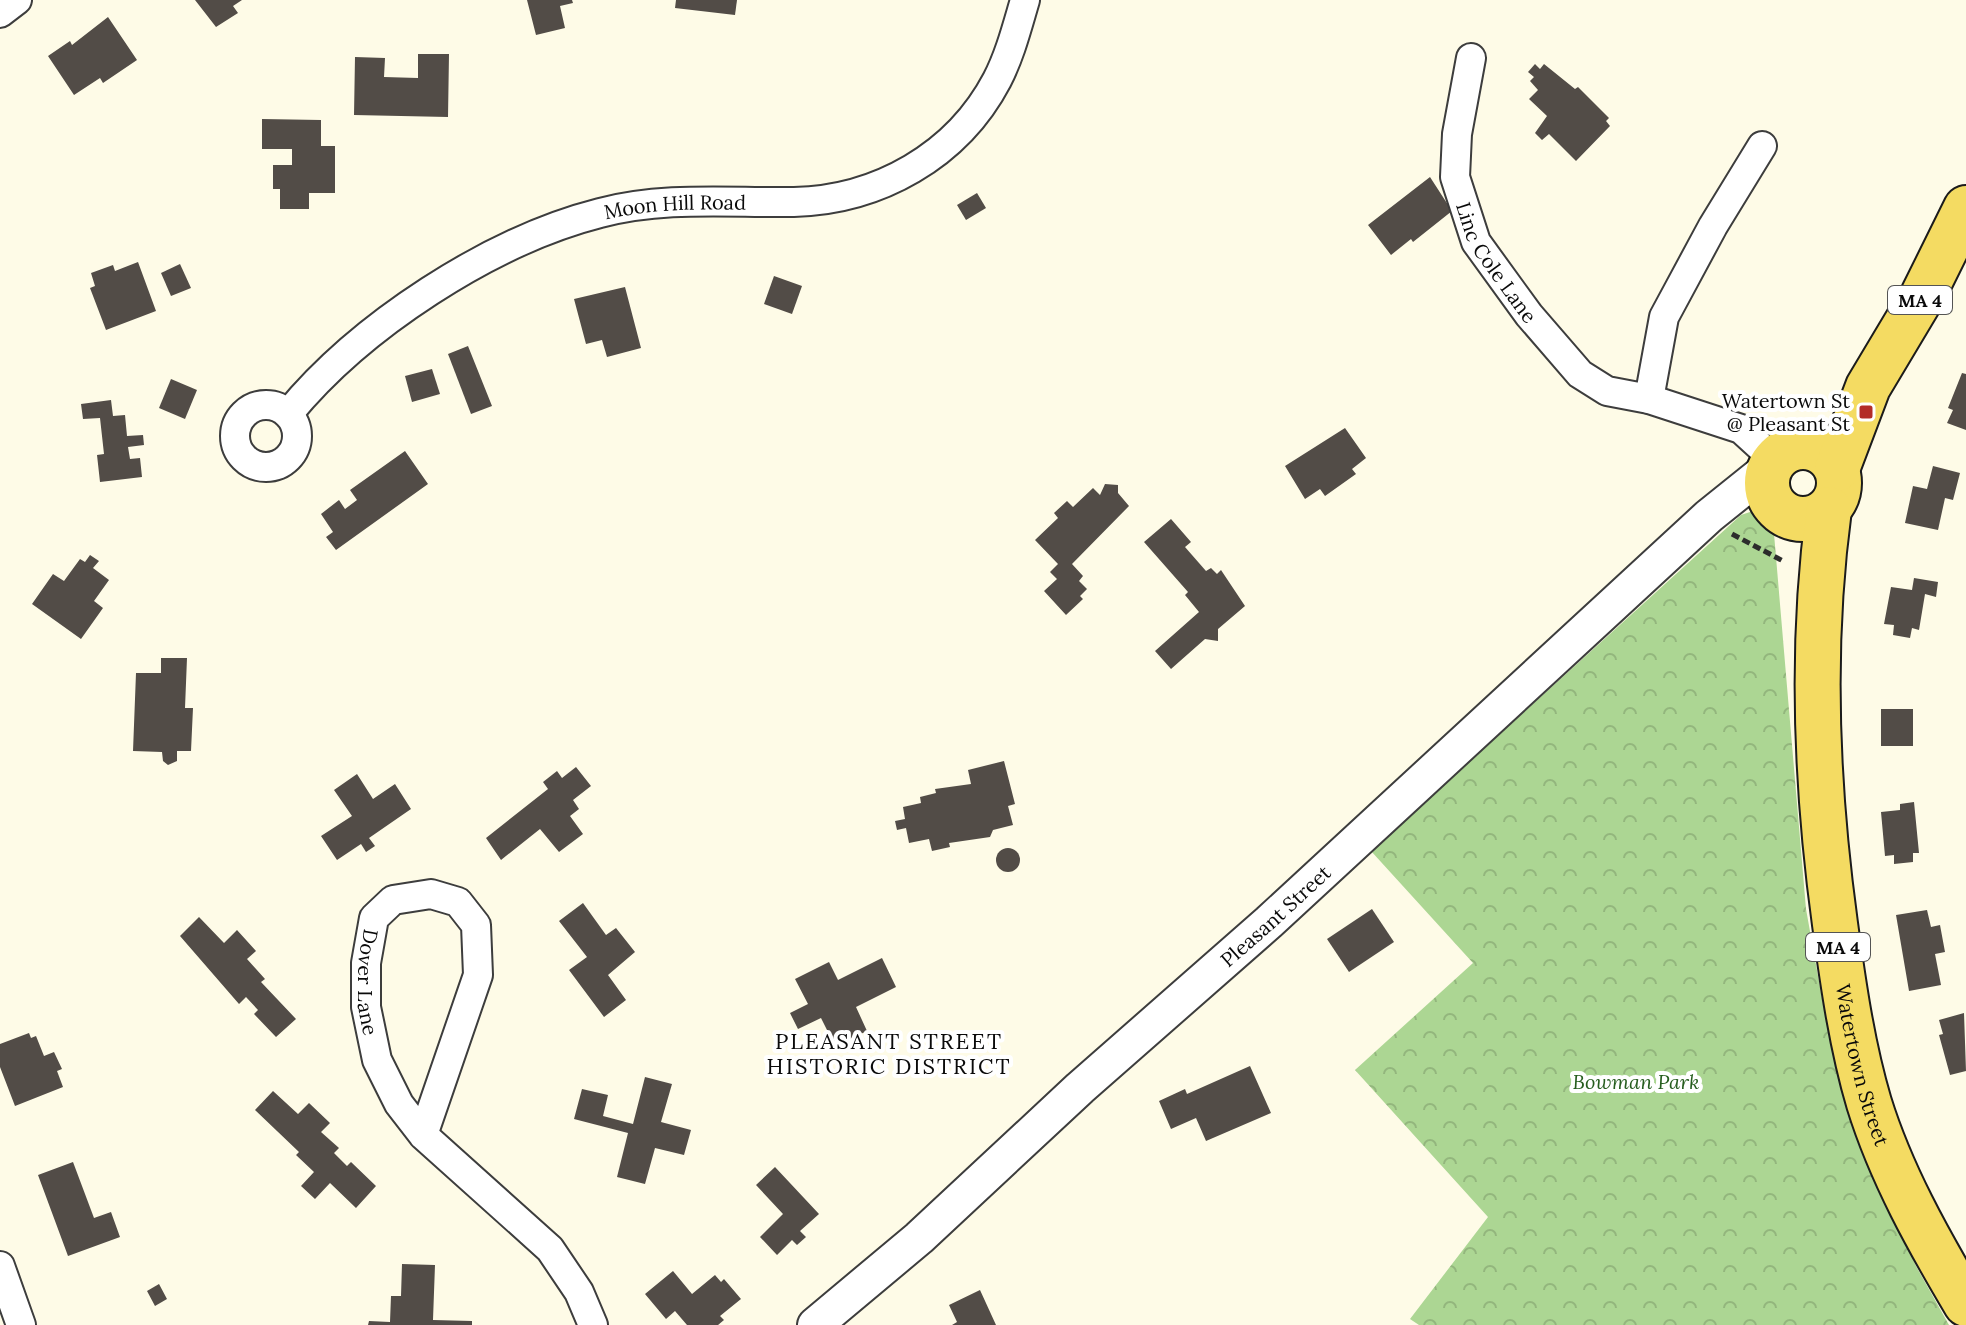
<svg xmlns="http://www.w3.org/2000/svg" width="1966" height="1325" viewBox="0 0 1966 1325" font-family="Lora,serif">
<defs>
<pattern id="forest-crowns" width="20" height="18" patternUnits="userSpaceOnUse" patternTransform="scale(2)"><rect width="20" height="18" fill="#acd693"/><path d="M2 6a3 3 0 1 1 6 0M12 15a3 3 0 1 1 6 0" fill="none" stroke="#93b67d"/></pattern>
</defs>
<rect width="100%" height="100%" fill="#fefbe7"/>
<path fill="url(#forest-crowns)" d="M1750 512 1768 515 1773 522 1806 909 1825 1015 1872 1168 1916 1266 1949 1325H1419L1410 1319 1488 1217 1355 1070 1473 963 1371 851 1741 515Z"/>
<g fill="#524c47">
<path d="M195 0H242L233 6 238 13 216 27Z"/>
<path d="M527 0H572L573 3 560 6 565 28 536 35Z"/>
<path d="M676 0H737L735 15 675 8Z"/>
<path d="M108 17 137 60 103 83 100 78 74 95 48 56 70 41 72 45Z"/>
<path d="M418 54H449L448 117 354 115 355 57 385 58 384 77 418 78Z"/>
<path d="M1535 64 1540 69 1544 64 1575 89 1578 87 1609 118 1606 121 1610 126 1576 161 1549 134 1542 140 1535 133 1547 116 1529 99 1538 90 1530 81 1534 77 1528 72Z"/>
<path d="M262 119 321 120V146H335V193H309V209H280V189H273V165H292V149H262Z"/>
<path d="M1430 177 1452 211 1413 242 1411 239 1391 255 1368 225Z"/>
<path d="M977 193 986 208 966 220 957 205Z"/>
<path d="M138 262 156 311 106 330 90 288 95 286 91 273 113 265 115 271Z"/>
<path d="M180 264 191 288 171 296 161 273Z"/>
<path d="M774 276 802 286 792 314 764 304Z"/>
<path d="M625 287 641 348 607 357 602 340 586 344 574 299Z"/>
<path d="M468 346 492 406 471 414 448 354Z"/>
<path d="M432 369 440 394 412 402 405 376Z"/>
<path d="M1962 373 1966 374V430L1947 423 1953 410 1948 408Z"/>
<path d="M171 379 197 390 185 419 159 408Z"/>
<path d="M111 400 113 416 125 415 127 436 143 435 144 445 128 447 130 459 140 458 142 477 100 482 97 455 104 454 100 418 83 419 81 404Z"/>
<path d="M1345 428 1366 458 1352 469 1356 474 1325 496 1320 489 1305 499 1285 466Z"/>
<path d="M405 451 428 484 336 550 326 537 333 532 321 514 339 500 345 509 357 500 350 490Z"/>
<path d="M1933 466 1960 473 1953 500 1945 498 1938 530 1905 523 1913 486 1927 489Z"/>
<path d="M1105 484 1118 485V493L1129 506 1072 564 1083 576 1079 581 1087 589 1080 596 1083 599 1066 615 1044 591 1057 579 1050 572 1058 564 1035 540 1058 518 1054 513 1067 501 1073 507 1093 488 1100 495Z"/>
<path d="M1171 519 1191 542 1185 547 1206 571 1211 568 1217 574 1221 570 1245 606 1218 629V641L1205 639 1171 669 1155 651 1199 612 1185 595 1188 592 1144 542Z"/>
<path d="M90 555 99 561 93 568 109 580 94 601 103 608 81 639 32 604 53 574 64 581 80 559 85 562Z"/>
<path d="M1914 578 1938 582 1936 597 1925 594 1919 630 1912 628 1910 638 1893 635 1894 625 1884 624 1891 587 1912 590Z"/>
<path d="M161 658H187L185 708H193L191 751H177V761L168 765 163 761 162 752 133 751 136 673H161Z"/>
<rect x="1881" y="709" width="32" height="37"/>
<path d="M1004 761 1015 804 1008 806 1013 825 993 830 990 837 949 843 950 847 932 851 929 839 909 843 906 828 897 830 895 821 905 819 903 807 921 803 920 797 936 793 935 789 971 784 968 770Z"/>
<path d="M576 767 591 786 573 800 579 809 570 816 583 834 559 852 540 829 501 860 486 838 548 789 543 782 557 771 562 778Z"/>
<path d="M357 774 373 799 395 784 411 809 369 838 375 846 366 852 361 844 337 860 321 836 352 816 334 790Z"/>
<path d="M1914 802 1919 853H1913V862L1894 864V855L1885 856 1881 812 1900 810V804Z"/>
<circle cx="1008" cy="860" r="12"/>
<path d="M583 903 606 935 616 928 635 952 608 975 626 1000 604 1017 569 970 587 957 559 921Z"/>
<path d="M1372 909 1394 942 1349 972 1327 939Z"/>
<path d="M1927 910 1931 927 1940 925 1945 952 1935 954 1941 985 1909 991 1896 915Z"/>
<path d="M199 917 224 943 237 930 256 951 247 959 265 979 261 982 296 1019 276 1037 254 1014 258 1010 246 997 239 1004 180 936Z"/>
<path d="M882 958 896 987 856 1007 867 1031 835 1046 821 1018 798 1029 790 1013 808 1004 795 979 829 962 838 980Z"/>
<path d="M1964 1013 1966 1071 1950 1075 1939 1035 1943 1034 1939 1020Z"/>
<path d="M29 1033 31 1038 36 1036 44 1056 54 1052 62 1069 57 1071 63 1087 15 1106 0 1067V1044Z"/>
<path d="M1250 1066 1271 1113 1206 1141 1196 1118 1171 1129 1159 1101 1185 1089 1187 1094Z"/>
<path d="M645 1077 672 1084 661 1122 691 1130 684 1155 655 1148 645 1184 617 1177 628 1133 574 1119 582 1089 608 1095 603 1116 633 1124Z"/>
<path d="M273 1091 298 1114 309 1103 330 1123 321 1132 339 1148 334 1153 347 1166 351 1162 376 1186 356 1208 330 1183 315 1199 301 1186 314 1172 296 1155 299 1152 255 1110Z"/>
<path d="M73 1162 94 1218 111 1212 120 1237 68 1256 38 1175Z"/>
<path d="M775 1167 819 1214 800 1231 806 1237 797 1245 792 1240 777 1255 760 1237 783 1214 756 1185Z"/>
<path d="M402 1264 435 1265 433 1320 472 1321V1325H368L369 1321 390 1322 391 1296H401Z"/>
<path d="M673 1271 692 1294 715 1275 721 1282 724 1279 741 1299 720 1316 724 1320 718 1325H687L675 1311 666 1319 645 1294Z"/>
<path d="M159 1284 167 1299 155 1306 147 1291Z"/>
<path d="M980 1290 996 1325H952L957 1322 949 1305Z"/>
</g>
<g fill="none" stroke-linecap="round" stroke-linejoin="round">
<defs>
<g id="minor">
<path d="M0 13 17 0"/>
<path id="s1" d="M1471 58 1457 134 1455 177 1476 242 1529 315 1580 374 1607 391 1649 399 1741 429 1775 460"/>
<path d="M1649 399 1664 317 1713 226 1762 146"/>
<circle cx="266" cy="436" r="31"/>
<path id="s2" d="M288 414C360 326 490 241 600 213 664 196 729 203 794 202 878 200 957 156 997 80 1010 55 1017 27 1025 0"/>
<path id="s3" d="M423 1135 478 975 476 925 458 902 431 894 393 900 374 918 366 963V1007L377 1060 399 1104 423 1135 550 1249 579 1292 593 1325"/>
<path d="M0 1266 21 1325"/>
</g>
<g id="tertiary">
<path id="s4" d="M815 1325 919 1238 1080 1088 1269 922 1709 516 1770 467"/>
</g>
<g id="primary">
<circle cx="1803" cy="483" r="36"/>
<path d="M1837 469 1868 387 1923 295 1966 208"/>
<path id="s5" d="M1829 509C1810 648 1816 786 1835 924 1843 983 1852 1046 1869 1103 1891 1174 1928 1240 1966 1304"/>
</g>
</defs>
<use href="#minor" stroke="#3d3d3d" stroke-width="32"/>
<use href="#tertiary" stroke="#3d3d3d" stroke-width="38"/>
<use href="#primary" stroke="#1b1b1b" stroke-width="48"/>
<path stroke="#2c2c2c" stroke-width="5" stroke-dasharray="8 4" stroke-linecap="butt" d="M1732 534 1785 562"/>
<use href="#minor" stroke="#fff" stroke-width="28"/>
<use href="#tertiary" stroke="#fff" stroke-width="34"/>
<use href="#primary" stroke="#f4db62" stroke-width="44"/>
</g>
<rect fill="#b32c28" stroke="#fff" stroke-width="3" x="1858" y="404" width="16" height="16" rx="4"/>
<g text-anchor="middle" dominant-baseline="central" stroke-width="8" stroke-linejoin="round" paint-order="stroke">
<g fill="#fff" stroke="#545454" stroke-width="2">
<rect x="1888" y="286" width="64" height="28" rx="6"/>
<rect x="1806" y="933" width="64" height="28" rx="6"/>
</g>
<g font-size="18" font-weight="bold" fill="#0a0a0a">
<text x="1920" y="300">MA 4</text>
<text x="1838" y="947">MA 4</text>
</g>
<g font-size="20" fill="#0a0a0a" stroke="#fff">
<text stroke="none"><textPath href="#s2" startOffset="452">Moon Hill Road</textPath></text>
<text stroke="none"><textPath href="#s1" startOffset="216">Linc Cole Lane</textPath></text>
<text stroke="none"><textPath href="#s4" startOffset="616">Pleasant Street</textPath></text>
<text stroke="none"><textPath href="#s3" startOffset="406">Dover Lane</textPath></text>
<text stroke="none"><textPath href="#s5" startOffset="560">Watertown Street</textPath></text>
</g>
<g font-size="20" fill="#0a0a0a" stroke="#fff" text-anchor="end">
<text x="1850" y="400">Watertown St<tspan x="1850" dy="23">@ Pleasant St</tspan></text>
</g>
<g font-size="20" font-style="italic" fill="#265d1e" stroke="#fff">
<text x="1636" y="1081">Bowman Park</text>
</g>
<g font-size="22" letter-spacing="2" fill="#0a0a0a" stroke="#fff">
<text x="889" y="1041">PLEASANT STREET<tspan x="889" dy="25">HISTORIC DISTRICT</tspan></text>
</g>
</g>
</svg>
